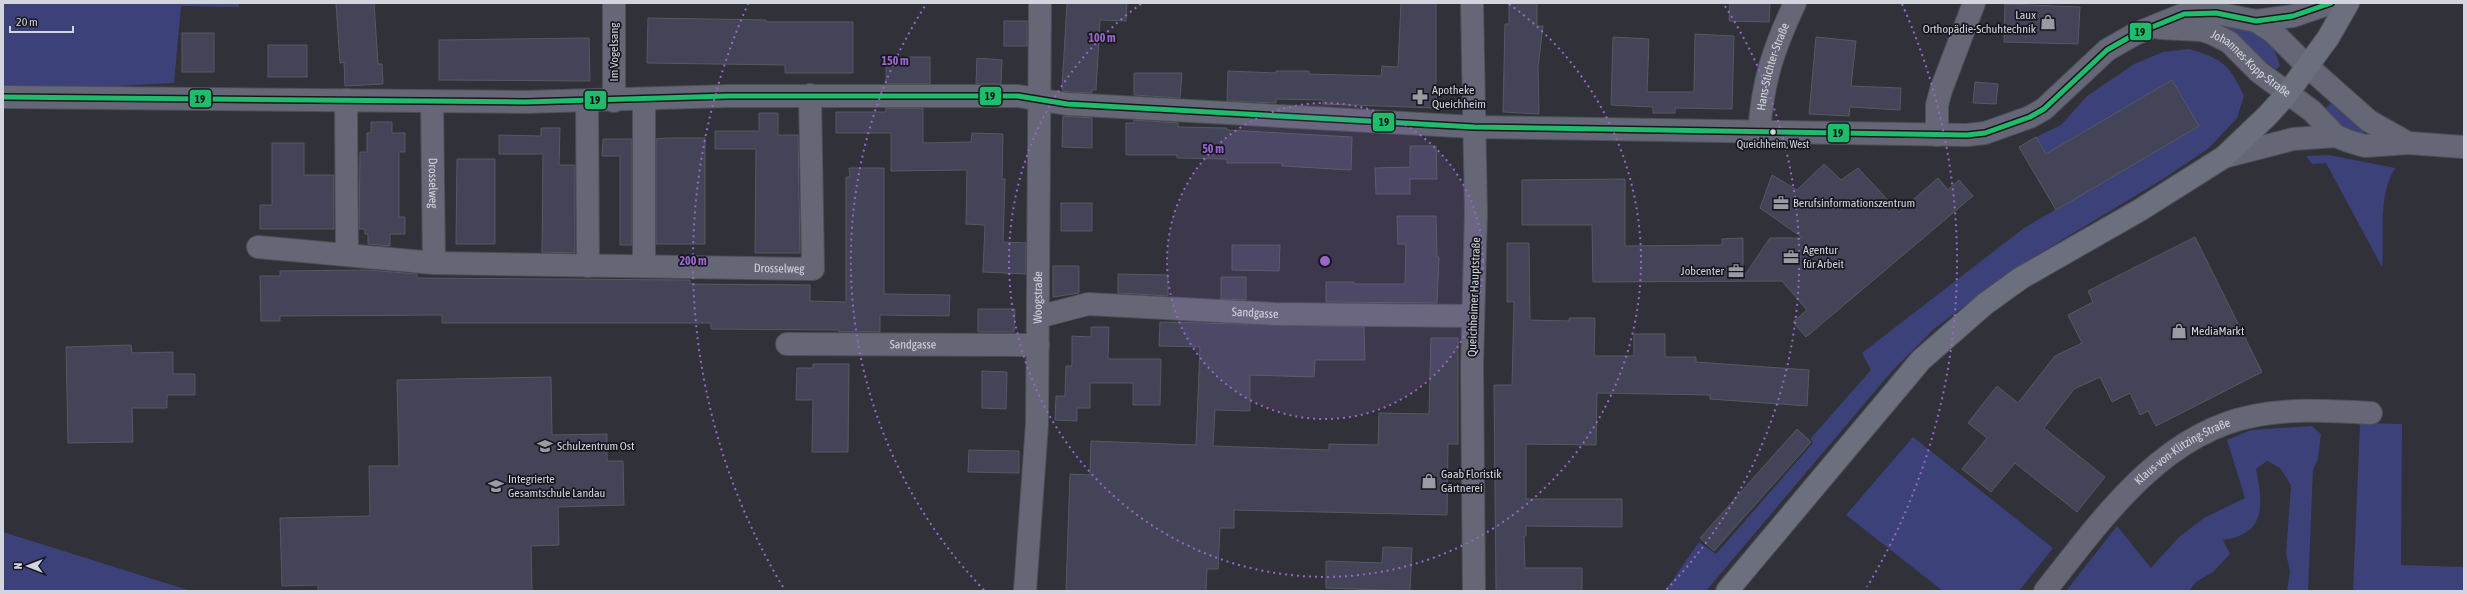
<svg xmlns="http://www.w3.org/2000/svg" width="2467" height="594" viewBox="0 0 2467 594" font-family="'Asap Condensed',sans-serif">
<rect width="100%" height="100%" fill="#303139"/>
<g fill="#3d417a">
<path d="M3 3H239V7L181 6 174 83 3 92Z"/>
<path d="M2218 23C2252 29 2270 29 2280 66L2276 69 2219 29Z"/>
<path d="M2189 49C2223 59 2229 64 2244 96L2237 118 2209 148 2163 179 2014 269 1935 328 1892 371 1706 591H1665L1699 542 1716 554 1813 443 1811 438 1871 370 1862 353 2024 228 2199 126 2172 81 2046 154 2036 137 2061 125 2087 96 2134 64 2163 52Z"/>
<path d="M2332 102 2364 132 2365 136 2344 130 2323 111Z"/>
<path d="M2329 155 2395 168C2377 198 2385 234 2382 267L2326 163 2312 164 2306 156Z"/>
<path d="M2360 423 2402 424 2401 565 2464 567V591H2353Z"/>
<path d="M2312 426 2321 434 2318 459 2313 470 2308 591H2287L2290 571 2286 554 2291 485 2280 468 2267 461 2256 469C2263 504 2267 534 2223 540L2230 554 2213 572 2196 582 2189 591H2066L2117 526 2151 568 2179 537 2204 518 2245 498 2227 440 2251 430Z"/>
<path d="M1913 437 2053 548 2019 591H1943L1846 515Z"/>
<path d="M3 532 191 591H3Z"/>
</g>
<g fill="#434457" stroke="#585960">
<path d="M336 3H374L378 64H382L383 84 345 86 344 62 340 63Z"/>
<path d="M1067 3H1127L1126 21 1100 20 1096 90H1092V93L1068 92 1063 91 1062 88Z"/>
<path d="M1401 3H1436V108L1323 104V100L1276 99V103L1227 101 1228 71 1276 73V71H1309V74L1381 76 1382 66 1398 67Z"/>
<path d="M1509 3H1537V26H1543L1538 67 1539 114 1503 112 1505 24H1509Z"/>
<path d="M1730 3H1770L1769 22 1729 21Z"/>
<path d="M2005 4 2080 7 2078 44 2004 42Z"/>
<path d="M648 18 766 20V22H853V73H785V65L647 63Z"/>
<rect x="1004" y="21" width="23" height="25"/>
<rect x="182" y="33" width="32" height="39"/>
<path d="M1695 34 1734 36 1732 109 1675 108V113H1653V107L1611 105 1613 37 1649 39 1647 92H1694Z"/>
<path d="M1816 37 1856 41 1851 86 1901 88 1900 110 1850 107 1849 116 1809 114Z"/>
<path d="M589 38 590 81 439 80V40Z"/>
<rect x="268" y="45" width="39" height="32"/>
<rect x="886" y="57" width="44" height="27"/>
<path d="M977 58 1002 60 1001 84H976Z"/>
<path d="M1134 73H1182L1180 98 1134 95Z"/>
<path d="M2172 80 2199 126 2056 210 2019 147 2036 137 2046 154Z"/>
<path d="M1975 82 1998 84 1996 104 1973 103Z"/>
<path d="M886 108H923V143L971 142 972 133 1003 134 1002 179H1005L1003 242 1026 243V274L983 272 985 225 966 224 967 170 891 171V133H836V112H886Z"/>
<path d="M759 113H778V135H798L800 253H755L756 149H715V131H759Z"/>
<path d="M1063 116 1092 118V148L1062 147Z"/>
<path d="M1134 120 1178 123V127L1227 128V130L1352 137 1351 170 1282 166V163H1227V159L1177 158V155H1126V123H1134Z"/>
<path d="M371 122H392V133H405V152H399V217H405V234H390V246L368 244V234H365V229H359L360 152H367V133H371Z"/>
<path d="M541 128H560L559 165H575V253L542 252 543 154H499V135L541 136Z"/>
<path d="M667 138H705V244H656V139Z"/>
<path d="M603 139H632V245H620V156H602Z"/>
<path d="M272 143H304V175H334V229H260V205H272Z"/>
<path d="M1410 146H1436L1437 179H1410V194H1376L1375 168 1410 167Z"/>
<path d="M457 159H495V244H456Z"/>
<path d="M1824 164 1841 180 1858 168 1899 212 1938 178 1948 190 1959 180 1973 196 1806 337 1793 322 1807 310 1782 281 1593 282 1592 225H1522V180L1625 179V246L1722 245V239L1743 238V278L1770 238H1803L1760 208 1772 175 1797 190Z"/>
<path d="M849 168H884V294L950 295 949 316 880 315V332H839V330L711 329V323H442V315L280 316V321H261L260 276H280V271L368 270 417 274V278L690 280V284L810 285V301L846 302V177H850Z"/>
<rect x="1061" y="203" width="31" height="28"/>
<path d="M1397 216H1436L1437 257H1439L1437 303 1326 302V282H1354V284H1405L1406 244H1398Z"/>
<path d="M2195 237 2262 372 2156 426 2148 411 2140 415 2130 393 2112 402 2100 377 2074 389 2044 428 2105 477 2077 512 2015 463 1991 492 1962 469 1987 438 1968 423 1997 386 2018 403 2055 356 2082 343 2068 315 2093 302 2088 291Z"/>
<path d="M1507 243H1529L1530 320 1569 321V318H1595L1594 356H1634V334H1665V357H1696V362L1809 370 1807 406 1710 399V395L1597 393 1596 445 1526 444V499H1622V527L1526 526V536H1524L1525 568H1582V591H1496L1494 385H1512L1514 302H1507Z"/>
<path d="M1232 245H1280L1279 271 1232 270Z"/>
<path d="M1053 266H1079V293L1053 297Z"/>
<path d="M1118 274 1168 275V296L1118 293Z"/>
<path d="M1221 277H1246V300L1221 299Z"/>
<path d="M978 309H1015L1014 332H978Z"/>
<path d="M1160 322 1364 327 1365 360H1315L1314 377 1250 375V411L1215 410 1213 446 1329 450V444L1378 445 1379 413 1429 414 1431 338H1458V444H1448L1447 515 1234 510V528H1220L1218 569H1207L1206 591H1066L1070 474 1090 475 1091 441 1196 445 1200 347 1159 346Z"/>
<path d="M1091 327H1109L1108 359H1161L1160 405H1133V383H1090V408H1077V421L1055 420 1056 396H1065L1066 366H1072V336L1091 337Z"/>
<path d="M131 345 132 353 173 352V374H195V395H167V408H132L133 442 68 443 66 347Z"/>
<path d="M813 364H849L848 452H812L813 400H796L797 368H813Z"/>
<path d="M982 371 1007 372 1006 409 982 408Z"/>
<path d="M551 377 552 435 607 434V461H623L624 505 558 507 559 545 531 546 532 591H318V585L282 586 280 518 370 516 369 466H399L397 380Z"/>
<path d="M1797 429 1811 442 1714 551 1700 538Z"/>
<path d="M969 450 1019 451V473L968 472Z"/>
<path d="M1383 547 1412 548 1410 591 1326 588V561L1382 563Z"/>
</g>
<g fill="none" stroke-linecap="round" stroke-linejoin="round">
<defs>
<g id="minor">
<path d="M614 3V101"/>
<path d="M1472 3 1476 213 1472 365 1474 591"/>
<path d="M2256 21 2273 32 2307 66 2369 121 2408 143"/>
<path id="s1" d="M2160 28 2201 30 2211 33 2229 42 2259 72 2312 111 2336 136 2348 141 2365 146 2408 143 2464 147"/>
<path d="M3 97 525 102 728 96H1018L1067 104 1474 127 1967 135 1985 133 2030 117 2044 109 2107 50 2135 34 2184 14 2216 13 2256 21 2293 16 2331 3"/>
<path d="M346 100 347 255"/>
<path d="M644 100V266"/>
<path id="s2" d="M432 102 434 263"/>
<path d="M587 102 588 266"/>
<path id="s3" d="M1759 132C1763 80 1773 50 1795 3"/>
<path d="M1937 135V105L1941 90 1974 3"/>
<path d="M2224 157 2293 139 2336 136"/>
<path id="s4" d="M258 247 434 263 813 269 810 95"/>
<path id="s5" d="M1038 317 1088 304 1275 314 1473 316"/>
<path id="s6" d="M787 344 1038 345"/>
<path id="s7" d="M1025 591 1037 424 1040 3"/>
<path id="s8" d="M2045 591C2100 522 2160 434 2253 416 2291 408 2332 411 2371 413"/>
</g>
<path id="major" d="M1727 591 1921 360 1985 304 2021 278 2140 210 2224 157 2267 116 2287 94 2328 38 2348 3"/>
</defs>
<use href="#minor" stroke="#4e4f56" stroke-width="24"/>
<use href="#major" stroke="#4e4f56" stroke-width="24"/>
<use href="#minor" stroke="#656776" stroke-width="22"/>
<use href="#major" stroke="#6c6f7d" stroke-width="22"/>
<defs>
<path id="bus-1" d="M3 97 525 102 728 96H1018L1067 104 1474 127 1967 135 1985 133 2030 117 2044 109 2107 50 2135 34 2184 14 2216 13 2256 21 2293 16 2331 3"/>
</defs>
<use href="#bus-1" stroke="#16171e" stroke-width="8"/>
<use href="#bus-1" stroke="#20bc6c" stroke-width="5"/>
</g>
<circle cx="1325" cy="261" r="158" fill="#9967ca" fill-opacity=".12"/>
<g fill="none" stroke="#9967ca" stroke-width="2" stroke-dasharray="2 4">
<circle cx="1325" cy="261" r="158"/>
<path d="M1509 4A316 316 0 1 1 1141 4"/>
<path d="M984 590A474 474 0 0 1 925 6M1725 6A474 474 0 0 1 1666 590"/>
<path d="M783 587A632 632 0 0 1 748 4M1902 4A632 632 0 0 1 1867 587"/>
</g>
<defs>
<symbol id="shop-bare" viewBox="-9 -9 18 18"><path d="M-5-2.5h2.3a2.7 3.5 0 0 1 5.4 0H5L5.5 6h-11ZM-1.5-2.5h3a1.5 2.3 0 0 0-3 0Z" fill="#999ba4" stroke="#16171e" stroke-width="2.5" paint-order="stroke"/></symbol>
<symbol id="pharmacy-bare" viewBox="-9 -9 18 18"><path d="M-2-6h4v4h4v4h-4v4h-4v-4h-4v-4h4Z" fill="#999ba4" stroke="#16171e" stroke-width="2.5" paint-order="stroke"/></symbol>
<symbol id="office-bare" viewBox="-9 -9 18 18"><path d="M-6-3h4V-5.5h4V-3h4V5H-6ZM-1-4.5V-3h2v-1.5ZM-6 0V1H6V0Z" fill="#999ba4" stroke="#16171e" stroke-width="2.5" paint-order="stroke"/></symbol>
<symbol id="school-bare" viewBox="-9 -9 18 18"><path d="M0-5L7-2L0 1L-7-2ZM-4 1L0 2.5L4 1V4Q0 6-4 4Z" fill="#999ba4" stroke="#16171e" stroke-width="2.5" paint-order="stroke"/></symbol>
</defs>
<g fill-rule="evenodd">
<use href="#shop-bare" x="2037" y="11" width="22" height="22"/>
<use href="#pharmacy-bare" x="1409" y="86" width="22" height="22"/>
<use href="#office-bare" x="1770" y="192" width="22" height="22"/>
<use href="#office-bare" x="1780" y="246" width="22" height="22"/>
<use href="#office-bare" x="1725" y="260" width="22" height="22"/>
<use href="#shop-bare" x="2168" y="320" width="22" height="22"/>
<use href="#school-bare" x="534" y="435" width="22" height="22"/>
<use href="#shop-bare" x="1418" y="470" width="22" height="22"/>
<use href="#school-bare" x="485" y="475" width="22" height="22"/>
</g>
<circle fill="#d2d4de" stroke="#16171e" stroke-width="1.5" cx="1773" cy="132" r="3.5"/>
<g text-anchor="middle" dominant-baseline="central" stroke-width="3.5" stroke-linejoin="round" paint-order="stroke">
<g font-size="11" fill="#d2d4de" stroke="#16171e">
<text x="1773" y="144">Queichheim, West</text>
</g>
<g font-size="12" fill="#d2d4de" stroke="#16171e" text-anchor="start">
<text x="2036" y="15" text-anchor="end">Laux<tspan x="2036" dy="14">Orthopädie-Schuhtechnik</tspan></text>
<text x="1432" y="90">Apotheke<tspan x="1432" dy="14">Queichheim</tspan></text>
<text x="1793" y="203">Berufsinformationszentrum</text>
<text x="1803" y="250">Agentur<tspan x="1803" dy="14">für Arbeit</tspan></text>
<text x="1724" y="271" text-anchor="end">Jobcenter</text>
<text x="2191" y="331">MediaMarkt</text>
<text x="557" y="446">Schulzentrum Ost</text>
<text x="1441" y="474">Gaab Floristik<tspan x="1441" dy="14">Gärtnerei</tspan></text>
<text x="508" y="479">Integrierte<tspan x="508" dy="14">Gesamtschule Landau</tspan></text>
</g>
<g font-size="12" fill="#d2d4de" stroke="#16171e">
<text transform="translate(614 52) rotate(-90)">Im Vogelsang</text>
<text stroke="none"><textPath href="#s1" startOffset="102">Johannes-Kopp-Straße</textPath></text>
<text stroke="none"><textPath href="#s3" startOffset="67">Hans-Stichter-Straße</textPath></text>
<text stroke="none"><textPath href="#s2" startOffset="81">Drosselweg</textPath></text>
<text stroke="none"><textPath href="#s4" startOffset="522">Drosselweg</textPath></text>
<text stroke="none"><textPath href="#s7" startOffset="294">Woogstraße</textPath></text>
<text transform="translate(1474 297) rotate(-88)">Queichheimer Hauptstraße</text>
<text stroke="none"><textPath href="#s5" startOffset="219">Sandgasse</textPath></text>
<text stroke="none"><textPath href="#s6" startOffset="126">Sandgasse</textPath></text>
<text stroke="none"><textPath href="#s8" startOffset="198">Klaus-von-Klitzing-Straße</textPath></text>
</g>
</g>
<circle cx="1325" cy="261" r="6" fill="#9967ca" stroke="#16171e" stroke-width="2"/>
<g font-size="12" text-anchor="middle" font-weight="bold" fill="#9967ca" stroke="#16171e" stroke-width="3.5" stroke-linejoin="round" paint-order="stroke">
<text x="1102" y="42">100 m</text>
<text x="895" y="65">150 m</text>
<text x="1213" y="153">50 m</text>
<text x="693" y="265">200 m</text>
</g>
<g stroke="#16171e" stroke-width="1.5">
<rect x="2129" y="22" width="23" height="19" rx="4" fill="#20bc6c"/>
<rect x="979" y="86" width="23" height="20" rx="4" fill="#20bc6c"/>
<rect x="189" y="89" width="23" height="19" rx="4" fill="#20bc6c"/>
<rect x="584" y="90" width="23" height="20" rx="4" fill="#20bc6c"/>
<rect x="1372" y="112" width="23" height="20" rx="4" fill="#20bc6c"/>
<rect x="1827" y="123" width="23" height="20" rx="4" fill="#20bc6c"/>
</g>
<g font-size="11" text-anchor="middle" font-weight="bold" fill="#111">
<text x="2140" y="36">19</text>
<text x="990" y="100">19</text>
<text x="200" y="103">19</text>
<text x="595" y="104">19</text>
<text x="1384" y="126">19</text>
<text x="1838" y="137">19</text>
</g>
<rect width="2467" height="594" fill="none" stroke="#d2d4de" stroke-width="8"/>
<g transform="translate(28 566) rotate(270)" stroke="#16171e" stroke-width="3" paint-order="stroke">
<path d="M0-3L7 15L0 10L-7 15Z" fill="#d2d4de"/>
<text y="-6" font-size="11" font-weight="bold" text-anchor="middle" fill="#d2d4de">N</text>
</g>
<path d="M10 26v6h63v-6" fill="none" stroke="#d2d4de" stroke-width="2"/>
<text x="16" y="26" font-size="12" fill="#d2d4de" stroke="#16171e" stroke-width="3" paint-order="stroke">20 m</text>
</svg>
